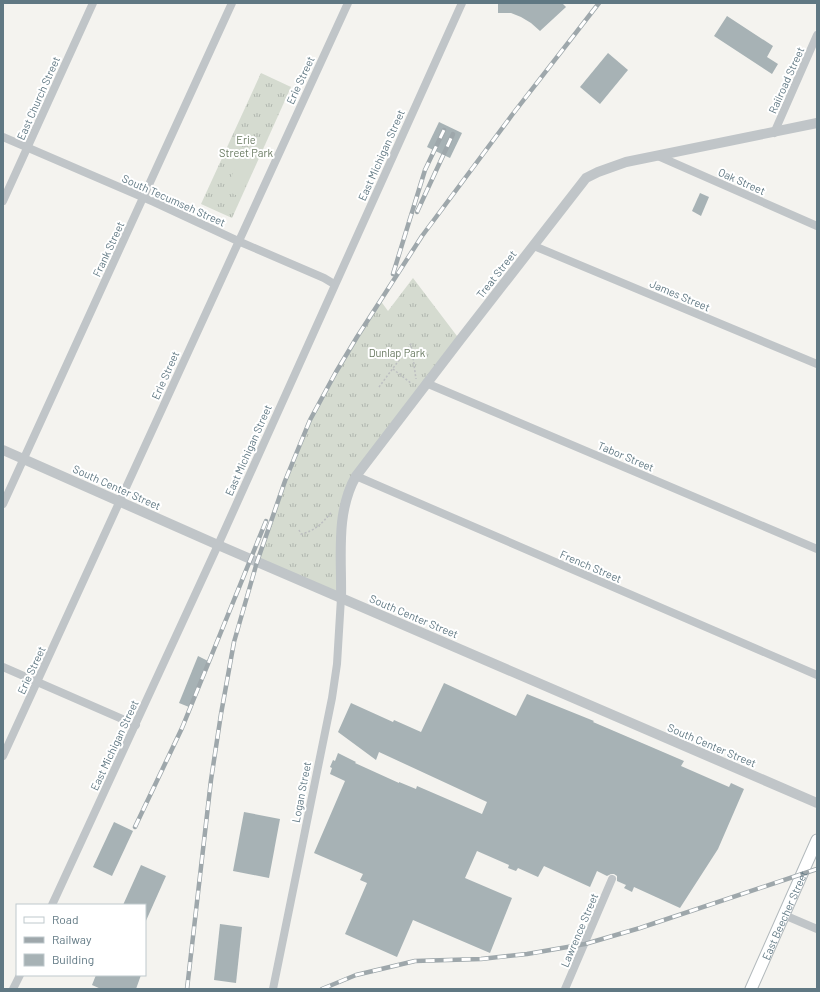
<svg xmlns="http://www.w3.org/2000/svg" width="820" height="992" viewBox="0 0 820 992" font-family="Barlow,sans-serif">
<defs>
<pattern id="grass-tufts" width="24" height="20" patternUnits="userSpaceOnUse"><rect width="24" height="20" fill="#d5dbd0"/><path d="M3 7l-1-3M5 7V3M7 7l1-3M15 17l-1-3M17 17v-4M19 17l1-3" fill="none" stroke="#b0b6ae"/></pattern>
</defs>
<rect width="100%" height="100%" fill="#f4f3ef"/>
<g fill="url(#grass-tufts)">
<path d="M261 73 291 87 232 218 201 204Z"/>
<path d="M413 278 460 340 426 383 346 499 341 598 257 562 285 481 310 420 336 372 380 300 388 311Z"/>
</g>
<path fill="#d5dbd0" d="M240 158 255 165 240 197 225 190Z"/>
<g fill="#a7b2b5">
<path d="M498 3H562L566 7 540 31 531 23 521 17 511 13H498Z"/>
<path d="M727 16 773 46 767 57 778 64 772 74 714 36Z"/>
<path d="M608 53 628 70 600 104 580 87Z"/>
<path d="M439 122 462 133 450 158 427 147Z"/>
<path d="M700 193 709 197 701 216 692 211Z"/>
<path d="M198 656 208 661 189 707 179 703Z"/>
<path d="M444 683 516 716 527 694 594 721 593 722 684 761 681 766 729 787 731 783 744 789 718 849 680 908 634 887 632 892 624 888 626 885 617 881V876L614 874H611L607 876 597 871 590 887 544 866 538 877 518 868 516 871 508 868 509 865 477 851 465 878 512 898 490 953 413 920 397 957 345 934 367 883 360 880 363 874 314 853 345 781 330 774 332 768 330 767 333 760 335 761 338 753 356 762 355 763 399 783V782L416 789 417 786 482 814 487 802 379 752 376 760 338 732 351 703 393 722 394 720 421 732Z"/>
<path d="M244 812 280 819 269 878 233 871Z"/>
<path d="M114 822 133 831 112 876 93 867Z"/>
<path d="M141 865 166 876 145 923V905H123Z"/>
<path d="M220 924 242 927 236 983 214 980Z"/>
<path d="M96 975H141L136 989H101L92 985Z"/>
</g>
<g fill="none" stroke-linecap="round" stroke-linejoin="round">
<defs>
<g id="secondary">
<path id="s1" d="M751 989 817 840"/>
</g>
</defs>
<use href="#secondary" stroke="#b2b9bc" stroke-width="13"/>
<g stroke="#bcbec0" stroke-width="1.5" stroke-dasharray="2 2" stroke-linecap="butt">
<path d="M393 369 412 384"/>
<path d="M379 387 411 344 416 379"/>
<path d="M299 530 301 534C315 531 321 524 331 513"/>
</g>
<g stroke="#c0c5c8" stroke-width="8">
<path d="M774 133 817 35"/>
<path d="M3 137 154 202 238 241 324 278 334 284"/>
<path d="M658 156 817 226"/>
<path d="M3 201 93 3"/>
<path d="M534 246 817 364"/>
<path d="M426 383 817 549"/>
<path d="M356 476 817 675"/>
<path d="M3 504 232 3"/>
<path d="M3 667 136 725"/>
<path d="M3 756 348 3"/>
<path d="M52 905 218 545 462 3"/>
<path d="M784 915 817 929"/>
<path d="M13 989 20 975"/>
<path d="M273 989 332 698 337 664 341 598"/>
<path d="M565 989 612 879"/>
</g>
<g stroke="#c0c5c8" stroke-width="10">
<path d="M3 450 218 545 817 803"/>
<path d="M341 598C342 558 335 513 356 476L460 340 586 178 598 172 626 162 817 123"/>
</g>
<use href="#secondary" stroke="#fff" stroke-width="11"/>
<defs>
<g id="rail">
<path d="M417 212 453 134"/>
<path d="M393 274 425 170 444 130"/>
<path d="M135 827 182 728 266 521"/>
<path d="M187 989 211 780 221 714 234 642 257 562 285 481 310 420 336 372 357 337 422 236 512 115 599 3"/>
<path d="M322 989 356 975 415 961 481 959 527 954 585 944 640 928 817 869"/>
</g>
</defs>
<use href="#rail" stroke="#9ea7ab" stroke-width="4.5"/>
<use href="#rail" stroke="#fff" stroke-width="3" stroke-dasharray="9" stroke-linecap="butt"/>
</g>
<g text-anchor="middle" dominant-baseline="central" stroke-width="4" stroke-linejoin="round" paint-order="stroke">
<g font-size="11" fill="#607883" stroke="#fff">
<text transform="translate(300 80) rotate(-65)">Erie Street</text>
<text transform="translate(786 80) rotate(-66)">Railroad Street</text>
<text transform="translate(38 98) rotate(-66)">East Church Street</text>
<text transform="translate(381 155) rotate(-66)">East Michigan Street</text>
<text transform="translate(742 181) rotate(24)">Oak Street</text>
<text transform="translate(174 200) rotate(24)">South Tecumseh Street</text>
<text transform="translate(108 249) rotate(-65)">Frank Street</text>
<text transform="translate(496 274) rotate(-52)">Treat Street</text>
<text transform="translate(680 295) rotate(23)">James Street</text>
<text transform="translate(165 375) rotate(-66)">Erie Street</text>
<text transform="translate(248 450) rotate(-66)">East Michigan Street</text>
<text transform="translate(626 456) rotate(23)">Tabor Street</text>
<text transform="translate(117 487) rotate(24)">South Center Street</text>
<text transform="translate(591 566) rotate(23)">French Street</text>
<text transform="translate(414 616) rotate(23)">South Center Street</text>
<text transform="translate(31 670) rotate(-65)">Erie Street</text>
<text transform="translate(114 745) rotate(-65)">East Michigan Street</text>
<text transform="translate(712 745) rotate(23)">South Center Street</text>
<text transform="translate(301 792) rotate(-79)">Logan Street</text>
<text stroke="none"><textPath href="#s1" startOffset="81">East Beecher Street</textPath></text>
<text transform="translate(579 930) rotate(-67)">Lawrence Street</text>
</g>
<g font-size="11" fill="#687960" stroke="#fff">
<text x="246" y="139">Erie<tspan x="246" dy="13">Street Park</tspan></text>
<text x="397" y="352">Dunlap Park</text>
</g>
</g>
<rect width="820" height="992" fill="none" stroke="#607883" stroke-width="8"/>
<rect x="16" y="904" width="130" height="72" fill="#ffffff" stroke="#bfc9cd"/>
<rect x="24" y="917" width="20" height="6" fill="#ffffff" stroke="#bfc9cd"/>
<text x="52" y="924" font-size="12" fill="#607883">Road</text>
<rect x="24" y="937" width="20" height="6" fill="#9ea7ab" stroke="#bfc9cd"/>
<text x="52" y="944" font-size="12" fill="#607883">Railway</text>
<rect x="24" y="954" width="20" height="12" fill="#a7b2b5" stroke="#bfc9cd"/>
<text x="52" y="964" font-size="12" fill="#607883">Building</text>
</svg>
